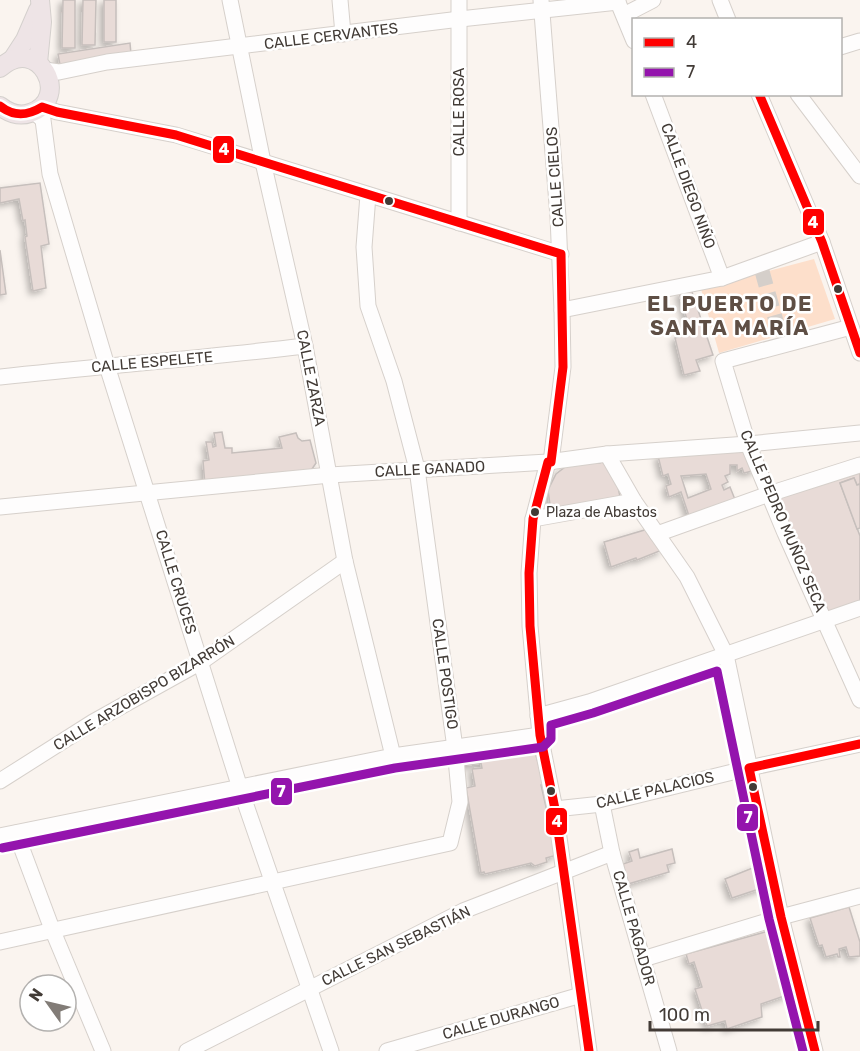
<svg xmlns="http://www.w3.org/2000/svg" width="860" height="1051" viewBox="0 0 860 1051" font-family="Rubik,sans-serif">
<defs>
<filter id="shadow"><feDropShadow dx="-3.5" dy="3.5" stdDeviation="3" flood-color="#0004"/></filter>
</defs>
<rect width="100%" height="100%" fill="#faf4ef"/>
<path fill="#fddfcb" d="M814 259 835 319 719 353 701 289Z"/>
<g fill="#e8dbd7" stroke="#c6bfbc" stroke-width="1.5" fill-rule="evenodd" filter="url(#shadow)">
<path d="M63 0H75V48H62Z"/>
<path d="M83 0H96L95 45H82Z"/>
<rect x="104" y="0" width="12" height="42"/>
<path d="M130 43 131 54 60 65 58 54Z"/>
<path d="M40 183 49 244 41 246 46 288 33 291 25 237 27 236 25 220 23 221 19 199 0 203V188Z"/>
<path d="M0 250 6 294 0 295Z"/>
<path d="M691 289 713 355 696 360 700 371 684 375 675 338 691 333 679 293Z"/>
<path d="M222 432 225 448H232V453L282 448 279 437 296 433 298 438 302 441 310 440 316 463 308 475 205 485 203 461 209 460 206 442H212L213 447 216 446 214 433Z"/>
<path d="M748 449 756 470 744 473 742 468 737 471V465H730V474L725 476 728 482 722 485 724 490 730 487 736 502 690 519 681 492 669 497 666 486 671 484 668 474 663 476 658 456ZM706 474 711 489 688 498 681 476Z"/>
<path d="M601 460 616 478 621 501 551 512 548 490 556 474 569 464 600 463Z"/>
<path d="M860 468V484L857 485 854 478 840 483 860 536V602L826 613 776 495Z"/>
<path d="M854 478 857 485 860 484V528L857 529 840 483Z"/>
<path d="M648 529 662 550 637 560 636 558 611 567 604 542Z"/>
<path d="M532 741 544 784 541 785 557 855 546 858 547 862 535 866 531 863 485 874 484 872 481 873 466 788 475 786 472 769 482 768 481 763 460 766 458 752Z"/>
<path d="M638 849 640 858 672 849 675 863 667 865 669 872 628 884 623 864 632 861 629 852Z"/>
<path d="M760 865 765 887 732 898 725 879Z"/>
<path d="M849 907 860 942V956L849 957 846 947 839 949 840 957H838L837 954 826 957 822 945 819 946 810 918Z"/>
<path d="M776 929 790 994 761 1004 762 1017 727 1029 725 1021 707 1026 695 989 702 987 694 962 689 964 686 954Z"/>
</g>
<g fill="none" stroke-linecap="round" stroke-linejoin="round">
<path stroke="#d5cfca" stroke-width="15" stroke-dasharray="15 8" stroke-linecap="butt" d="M762 271 781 339"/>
<defs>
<g id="minor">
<path d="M230 0 263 162 305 346 345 561 393 756"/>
<path d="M340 0 343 34"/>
<path d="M541 0 558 217 562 310 563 367 551 462"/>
<path d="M617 0 634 41"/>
<path d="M720 0 728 20"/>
<path d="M624 15 653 0"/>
<path d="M840 47 860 41"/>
<path d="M45 70 59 72 107 62 460 19 618 2"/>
<path d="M653 94 722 278"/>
<path d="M759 94 822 242 860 353"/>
<path d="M798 94 860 176"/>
<path d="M42 107 57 112 176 135 561 254"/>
<path d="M34 112 43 120 50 174 107 366 240 788 331 1051"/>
<path d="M459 223V0"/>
<path d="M562 310 722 278 822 242"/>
<path d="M851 327 723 361 748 444 785 533 860 700"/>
<path d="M0 377C102 366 203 358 305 346"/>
<path d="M607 454 634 501 687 577 726 655 781 917 815 1051"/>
<path d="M548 462 533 519 529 573 530 626 540 735 555 809 589 1051"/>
<path d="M0 507 330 475 548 462 607 454 748 444 860 433"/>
<path d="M533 519 634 501"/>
<path d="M657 534 769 494 860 465"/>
<path d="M538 716 589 702 860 608"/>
<path d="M0 781 93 722 201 662 345 561"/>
<path d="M602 804 612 853 669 1051"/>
<path d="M555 809 602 804 749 768 860 744"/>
<path d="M16 833 52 929 103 1051"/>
<path d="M0 836 393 756 540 735"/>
<path d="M0 942 450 843 460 802 455 748 417 469 394 381 368 306 364 247 368 195"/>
<path d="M643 959 781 917 860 896"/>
<path d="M187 1051 463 911 612 853"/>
<path d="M387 1051 581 995"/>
</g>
<g id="major">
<path d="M12 60 25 40 38 10"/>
<path d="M38 63 42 22 40 0"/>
<path d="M0 68C38 33 73 99 30 113 19 117 9 113 0 106"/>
</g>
</defs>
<use href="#minor" stroke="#d6d0cb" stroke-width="17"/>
<use href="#major" stroke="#d4d0cd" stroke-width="20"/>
<use href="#minor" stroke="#fefdfd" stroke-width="15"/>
<use href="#major" stroke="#eee4e6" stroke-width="18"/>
<defs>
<g id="bus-1">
<path d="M759 94 822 242 860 353"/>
<path d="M0 106C14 117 27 116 42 107L57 112 176 135 561 254 563 367 551 462H548L533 519 529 573 530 626 540 735 555 809 589 1051"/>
<path d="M815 1051 781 917 749 768 860 744"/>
</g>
<path id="bus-2" d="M2 848 395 768 543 747 551 739V725L593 713 717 671 769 919 803 1051"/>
</defs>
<use href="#bus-1" stroke="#fff" stroke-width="14"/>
<use href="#bus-2" stroke="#fff" stroke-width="14"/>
<use href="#bus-1" stroke="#f00" stroke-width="9"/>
<use href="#bus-2" stroke="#9414ad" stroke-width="9"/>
</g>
<g fill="#423b36" stroke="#fff" stroke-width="2">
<circle cx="389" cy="201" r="5"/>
<circle cx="838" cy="289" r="5"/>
<circle cx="535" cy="512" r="5"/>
<circle cx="753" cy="787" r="5"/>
<circle cx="551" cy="791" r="5"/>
</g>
<g text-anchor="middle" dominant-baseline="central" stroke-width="5" stroke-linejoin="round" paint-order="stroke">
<g font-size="14" fill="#423b36" stroke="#fff" text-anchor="start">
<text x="546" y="512">Plaza de Abastos</text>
</g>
<g font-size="15" fill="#423b36" stroke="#fff">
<text transform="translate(331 36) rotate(-7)">CALLE CERVANTES</text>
<text transform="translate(459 112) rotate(-90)">CALLE ROSA</text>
<text transform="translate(555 177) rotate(-94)">CALLE CIELOS</text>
<text transform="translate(688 186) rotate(70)">CALLE DIEGO NIÑO</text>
<text transform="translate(152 362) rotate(-5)">CALLE ESPELETE</text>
<text transform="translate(311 378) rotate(79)">CALLE ZARZA</text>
<text transform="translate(430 469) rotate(-3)">CALLE GANADO</text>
<text transform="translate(783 521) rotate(67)">CALLE PEDRO MUÑOZ SECA</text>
<text transform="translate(176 582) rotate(73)">CALLE CRUCES</text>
<text transform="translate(445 674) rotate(82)">CALLE POSTIGO</text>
<text transform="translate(144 693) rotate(-31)">CALLE ARZOBISPO BIZARRÓN</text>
<text transform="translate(655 790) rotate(-13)">CALLE PALACIOS</text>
<text transform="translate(634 928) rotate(74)">CALLE PAGADOR</text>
<text transform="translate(396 946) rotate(-26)">CALLE SAN SEBASTIÁN</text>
<text transform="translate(501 1018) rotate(-16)">CALLE DURANGO</text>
</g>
<g font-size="21" font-weight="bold" letter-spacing="1.5" fill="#5e4e44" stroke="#fff">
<text x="730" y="303">EL PUERTO DE<tspan x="730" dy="24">SANTA MARÍA</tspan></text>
</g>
</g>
<g stroke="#fff" stroke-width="2">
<rect x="212" y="135" width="23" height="29" rx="6" fill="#f00"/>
<rect x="802" y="208" width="23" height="28" rx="6" fill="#f00"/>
<rect x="270" y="777" width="23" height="29" rx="6" fill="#9414ad"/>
<rect x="736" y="803" width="23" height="29" rx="6" fill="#9414ad"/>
<rect x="545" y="807" width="23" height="29" rx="6" fill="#f00"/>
</g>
<g font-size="16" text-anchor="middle" font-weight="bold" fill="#fff">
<text x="224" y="155">4</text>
<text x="813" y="228">4</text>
<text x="281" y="797">7</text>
<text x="748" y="823">7</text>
<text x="557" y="827">4</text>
</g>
<rect x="632" y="18" width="210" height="78" fill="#ffffff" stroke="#b3b1af" stroke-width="1.5"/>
<rect x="644" y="38" width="30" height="9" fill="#ff0000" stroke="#b3b1af" stroke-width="1.5"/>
<text x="686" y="48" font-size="18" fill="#423b36">4</text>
<rect x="644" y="68" width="30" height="9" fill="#9414ad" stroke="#b3b1af" stroke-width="1.5"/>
<text x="686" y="78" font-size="18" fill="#423b36">7</text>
<g transform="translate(48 1003) rotate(304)"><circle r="28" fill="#ffffff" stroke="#b3b1af" stroke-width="1.5"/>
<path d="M0-4.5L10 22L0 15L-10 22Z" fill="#827c77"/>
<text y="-9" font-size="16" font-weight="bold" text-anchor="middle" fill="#423b36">N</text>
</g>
<path d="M650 1021v9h168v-9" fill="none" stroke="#423b36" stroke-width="3"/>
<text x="659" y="1021" font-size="18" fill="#423b36" stroke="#ffffff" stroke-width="4.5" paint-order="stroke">100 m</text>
</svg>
